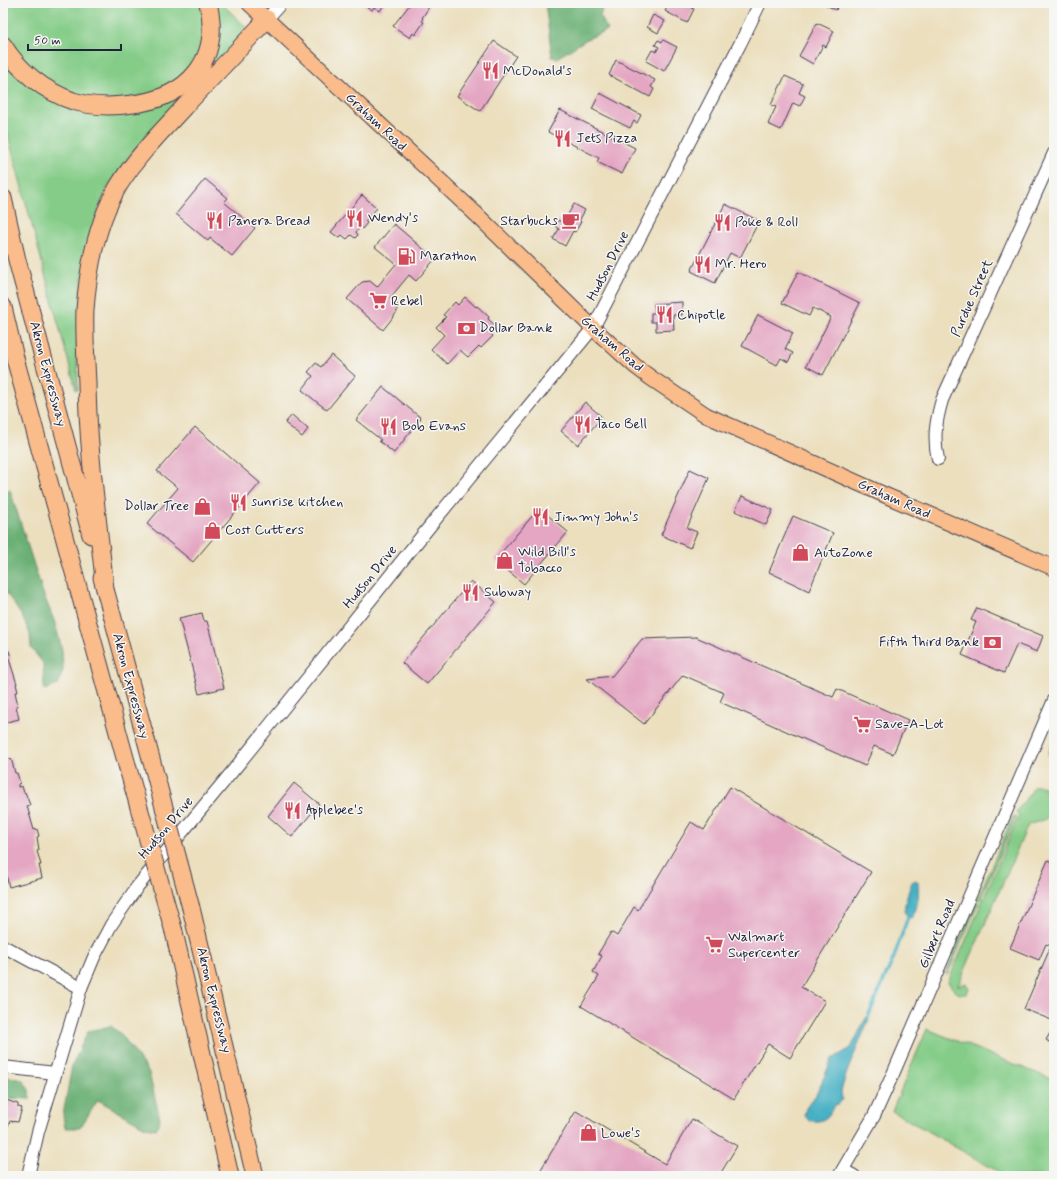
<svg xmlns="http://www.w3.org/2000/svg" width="1057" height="1179" viewBox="0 0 1057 1179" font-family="Mynerve,sans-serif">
<rect width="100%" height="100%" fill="#f6f6f2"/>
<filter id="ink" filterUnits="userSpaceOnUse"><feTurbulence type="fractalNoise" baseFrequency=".025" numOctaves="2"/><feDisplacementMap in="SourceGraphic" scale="8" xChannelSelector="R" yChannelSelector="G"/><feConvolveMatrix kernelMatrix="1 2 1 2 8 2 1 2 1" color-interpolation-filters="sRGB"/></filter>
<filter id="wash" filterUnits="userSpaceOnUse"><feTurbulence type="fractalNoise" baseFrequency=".012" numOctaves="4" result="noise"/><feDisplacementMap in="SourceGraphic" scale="16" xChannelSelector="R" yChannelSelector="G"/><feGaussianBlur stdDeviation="0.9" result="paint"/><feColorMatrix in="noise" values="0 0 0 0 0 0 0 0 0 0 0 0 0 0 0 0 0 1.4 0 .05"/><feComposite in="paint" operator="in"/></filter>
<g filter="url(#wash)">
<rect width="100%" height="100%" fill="#ebdfbe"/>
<g fill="#84cc87" stroke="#537761">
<path d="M3 3H199L204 14 206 30 198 62 174 90 115 101 75 95 36 74 5 38 3 32Z"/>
<path d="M219 3H221L246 27 241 36 129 156 109 185 99 207 82 280 77 357 78 390H76L3 117V59L103 114 192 85 215 5Z"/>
<path d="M1054 739V761L1048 754Z"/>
<path d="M1034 786H1040L1044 787 1050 795 1052 806 1046 819 1028 825 958 986 966 983 969 988 967 994C957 996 953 989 948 982L1019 815 1016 812 1031 792Z"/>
<path d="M1013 816 1016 817 947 975V970Z"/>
<path d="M927 1029 1054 1080V1176H1006L892 1111Z"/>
</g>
<g fill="#6bb074" stroke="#466958">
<path d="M545 3H604L600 16 608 30 587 39 557 58 552 57Z"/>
<path d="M10 490 43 593 55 623 62 650 63 670 58 685 44 690 43 663 31 648 30 634 22 616 3 588V492Z"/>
<path d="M111 1026 122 1035 149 1073 160 1119 156 1129 145 1127 98 1100 80 1128H65L63 1115 72 1066 88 1031Z"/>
<path d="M3 1076 23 1080 29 1090 30 1099 5 1098 3 1100Z"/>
</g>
<g fill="#46b1c4" stroke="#346a80">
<path d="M916 880 918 882C919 894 919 908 911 918 898 915 909 890 912 882Z"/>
<path d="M866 1018 869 1019 847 1072 841 1091 842 1099 839 1104 834 1105C832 1109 830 1114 827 1117 820 1123 809 1123 804 1115L806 1108 816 1095 832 1059 851 1048Z"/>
</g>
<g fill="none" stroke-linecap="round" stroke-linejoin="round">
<path stroke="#46b1c4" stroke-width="3.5" d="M867 1019 894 957 908 917"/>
</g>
<g id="blocks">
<g fill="#e4a6c2">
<path d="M361 3H385L380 11 374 7 372 10Z"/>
<path d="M411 3H423L429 7 422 18 423 19 422 21 424 22 415 35 413 33 410 38 393 26Z"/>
<path d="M670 3H695L692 8 694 9 687 23 665 11Z"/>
<path d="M822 3H839L836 10Z"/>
<path d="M653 15 665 21 658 33 647 27Z"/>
<path d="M817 23 834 31 826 47 823 45 813 64 799 56Z"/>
<path d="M658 40 662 42 663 40 677 47 664 71 646 61 652 50 656 52 659 47 655 45Z"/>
<path d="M494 41 516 56 480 111 457 96Z"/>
<path d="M616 60 655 80 651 87 654 89 650 97 609 75Z"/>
<path d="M785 76 803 84 799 93 805 96 800 106 793 103 781 130 768 124 776 107 771 105Z"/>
<path d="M600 93 641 115 637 123 634 121 630 128 592 109Z"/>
<path d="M560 110 635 148 622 174 597 162 599 158 548 132Z"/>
<path d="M205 179 228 198 224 202 255 228 232 256 210 238 208 241 176 214Z"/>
<path d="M362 195 377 208 365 221 367 223 362 229 360 227 356 232 358 235 355 238 351 235 347 239 342 235 339 238 331 232Z"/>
<path d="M574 204 585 210 579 221 581 222 575 232 573 231 565 246 553 239 559 229 555 226 558 220 563 223Z"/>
<path d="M725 204 759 221 740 258 730 253 715 283 691 271Z"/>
<path d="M394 224 435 259 416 281 409 275 390 298 397 304V312L383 330 347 299 362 282 370 281 377 287 396 264 375 247Z"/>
<path d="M798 272 860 303 823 375 806 366 831 317 813 308 809 316 782 303Z"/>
<path d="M465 297 476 307 477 306 489 317 488 319 497 327 490 333 493 336 481 348 479 346 468 357 460 350 447 364 431 349 444 335 436 327 446 317 443 315 455 302 458 305Z"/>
<path d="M682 302V315H673L674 330 656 331V322H651V313H655L654 304Z"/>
<path d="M758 315 793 333 785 349 793 353 788 362 781 358 777 365 742 346Z"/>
<path d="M331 355 355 376 327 410 302 390 313 376 308 372 316 363 321 367Z"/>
<path d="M383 387 421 418 394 453 379 441 381 440 356 420Z"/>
<path d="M585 402 602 417 578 445 561 431Z"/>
<path d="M292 415 308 429 302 437 285 423Z"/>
<path d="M195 427 260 483 193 562 147 524 178 488 157 471Z"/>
<path d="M690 469 709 478 687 528 697 532 690 548 661 535Z"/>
<path d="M742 496 773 510 766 525 735 511Z"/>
<path d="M539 508 568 532 524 584 495 560Z"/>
<path d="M793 516 833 533 809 591 769 572Z"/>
<path d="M471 581 496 602 427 684 402 663Z"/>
<path d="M977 608 1043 636 1037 652 1017 644 1004 673 962 655 976 622 971 620Z"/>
<path d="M202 613 204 621H207L224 688 199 694 179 618Z"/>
<path d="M696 637 833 697 837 689 908 720 893 754 874 746 865 766 720 702 724 693 683 675 644 724 587 679 612 676 642 639Z"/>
<path d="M3 645H6L8 651H9L11 658 9 659 17 684H16L18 692H15L18 706H16L19 719 3 723Z"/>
<path d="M11 758 15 773H17L20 783 18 784V787L22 786 24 793 25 792 30 805 27 806 34 830 37 829 39 836 37 837 39 850 37 851 41 865H39L42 878 9 887 6 874 4 875 3 873V762Z"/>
<path d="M294 783 319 804 292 837 268 816Z"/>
<path d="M730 787 871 872 801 987 825 1001 790 1058 768 1044 734 1099 581 1006 599 976 593 972 602 956 598 954 611 932 617 936 634 907 638 910 691 822 704 830Z"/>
<path d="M1048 860 1054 863V1021L1024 1009 1051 946 1046 944 1039 960 1010 948Z"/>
<path d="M1054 1026V1045L1046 1040Z"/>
<path d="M3 1099 18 1104V1107L22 1108 18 1122 10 1121 7 1128 3 1126Z"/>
<path d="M576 1111 665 1164 692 1119 737 1146 719 1176H537Z"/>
</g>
</g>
</g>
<g filter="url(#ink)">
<use href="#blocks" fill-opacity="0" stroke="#403e4f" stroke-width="1"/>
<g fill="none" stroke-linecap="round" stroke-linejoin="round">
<defs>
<g id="minor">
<path d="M267 19 281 3"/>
<path d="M938 459C933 438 936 421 942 400L1054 153"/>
<path d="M3 946 81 988"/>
<path d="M3 1067 55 1073"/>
<path d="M843 1170 854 1176"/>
<path d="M28 1176 38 1132 81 988 94 957 111 925 137 887 236 767 430 526 593 328 740 44 760 3"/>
<path d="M839 1176 874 1116 893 1074 1054 700"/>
</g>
<path id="major" d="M249 3 477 215 593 328 635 366 651 378 706 415 887 496 1054 568"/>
<g id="highway">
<path d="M3 45C19 71 44 91 73 101 93 107 113 107 133 104 188 97 222 60 208 3"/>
<path d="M3 198 17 260 91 535"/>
<path d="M3 307 16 362 127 765"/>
<path d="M102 578 146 740"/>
<path d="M105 589C98 520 88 452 87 383 86 359 84 334 85 310 88 268 97 222 119 185 137 156 161 132 184 107 212 78 239 49 267 19"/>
<path d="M191 908 255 1176"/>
<path d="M174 932 230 1176"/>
</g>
</defs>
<use href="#minor" stroke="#403e4f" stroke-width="14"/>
<use href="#major" stroke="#403e4f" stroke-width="17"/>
<use href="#highway" stroke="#403e4f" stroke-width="19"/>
<use href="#minor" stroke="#fff" stroke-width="12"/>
<use href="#major" stroke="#f9bc8a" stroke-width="15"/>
<use href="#highway" stroke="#f9bc8a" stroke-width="17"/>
<defs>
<g id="highway-bridge">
<path d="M146 740 191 908"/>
<path d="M127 765 174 932"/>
</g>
</defs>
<use href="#highway-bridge" stroke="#403e4f" stroke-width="19" stroke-linecap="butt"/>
<use href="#highway-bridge" stroke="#f9bc8a" stroke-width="17"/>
</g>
</g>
<defs>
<symbol id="restaurant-bare" viewBox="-9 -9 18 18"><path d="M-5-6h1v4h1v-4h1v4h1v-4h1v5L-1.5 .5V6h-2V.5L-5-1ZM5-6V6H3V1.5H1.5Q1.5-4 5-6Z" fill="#d1495b" stroke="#f6f6f2" stroke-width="2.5" paint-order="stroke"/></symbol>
<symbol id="cafe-bare" viewBox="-9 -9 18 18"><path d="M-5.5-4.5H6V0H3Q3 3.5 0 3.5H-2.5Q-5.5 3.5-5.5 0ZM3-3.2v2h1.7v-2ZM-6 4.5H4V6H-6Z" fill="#d1495b" stroke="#f6f6f2" stroke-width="2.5" paint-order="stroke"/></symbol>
<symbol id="fuel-bare" viewBox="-9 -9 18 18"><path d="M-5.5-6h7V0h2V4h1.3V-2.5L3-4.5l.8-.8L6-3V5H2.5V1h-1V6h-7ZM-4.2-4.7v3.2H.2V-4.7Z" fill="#d1495b" stroke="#f6f6f2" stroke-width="2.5" paint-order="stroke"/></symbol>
<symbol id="supermarket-bare" viewBox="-9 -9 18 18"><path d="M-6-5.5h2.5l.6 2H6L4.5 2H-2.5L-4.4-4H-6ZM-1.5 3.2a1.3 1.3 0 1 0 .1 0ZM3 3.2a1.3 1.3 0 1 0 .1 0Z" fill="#d1495b" stroke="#f6f6f2" stroke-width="2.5" paint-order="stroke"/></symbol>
<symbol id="bank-bare" viewBox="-9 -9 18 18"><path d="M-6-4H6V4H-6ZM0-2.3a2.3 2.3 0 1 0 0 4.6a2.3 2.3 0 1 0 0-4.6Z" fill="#d1495b" stroke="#f6f6f2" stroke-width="2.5" paint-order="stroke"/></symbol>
<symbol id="shop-bare" viewBox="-9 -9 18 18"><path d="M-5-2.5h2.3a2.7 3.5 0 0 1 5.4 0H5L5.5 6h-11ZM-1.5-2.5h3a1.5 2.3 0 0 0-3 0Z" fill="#d1495b" stroke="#f6f6f2" stroke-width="2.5" paint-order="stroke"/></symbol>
</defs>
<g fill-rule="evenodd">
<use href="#restaurant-bare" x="478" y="58" width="25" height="25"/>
<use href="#restaurant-bare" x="550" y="126" width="25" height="25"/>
<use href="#restaurant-bare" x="342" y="206" width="25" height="25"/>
<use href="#restaurant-bare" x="202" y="208" width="25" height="25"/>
<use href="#cafe-bare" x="558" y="208" width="25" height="25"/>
<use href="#restaurant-bare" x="710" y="210" width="25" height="25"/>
<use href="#fuel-bare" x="394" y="244" width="25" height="25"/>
<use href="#restaurant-bare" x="690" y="252" width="25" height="25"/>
<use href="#supermarket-bare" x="366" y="288" width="25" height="25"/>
<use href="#restaurant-bare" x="652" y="302" width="25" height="25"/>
<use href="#bank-bare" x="454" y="316" width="25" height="25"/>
<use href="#restaurant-bare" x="570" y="412" width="25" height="25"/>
<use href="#restaurant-bare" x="376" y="414" width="25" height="25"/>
<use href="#restaurant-bare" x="226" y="490" width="25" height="25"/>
<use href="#shop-bare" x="190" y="494" width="25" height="25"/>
<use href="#restaurant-bare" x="528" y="504" width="25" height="25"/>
<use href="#shop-bare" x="200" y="518" width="25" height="25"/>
<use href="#shop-bare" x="788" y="540" width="25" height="25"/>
<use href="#shop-bare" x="492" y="548" width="25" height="25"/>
<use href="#restaurant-bare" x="458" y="580" width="25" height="25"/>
<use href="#bank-bare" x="980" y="630" width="25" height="25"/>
<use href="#supermarket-bare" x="850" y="712" width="25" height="25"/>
<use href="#restaurant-bare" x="280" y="798" width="25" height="25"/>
<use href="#supermarket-bare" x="702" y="932" width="25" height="25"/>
<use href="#shop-bare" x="576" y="1120" width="25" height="25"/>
</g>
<g text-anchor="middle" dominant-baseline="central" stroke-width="3" stroke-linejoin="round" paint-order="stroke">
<g font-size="14" fill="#22223b" stroke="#f6f6f2" text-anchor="start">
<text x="503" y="71">McDonald's</text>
<text x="576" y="138">Jets Pizza</text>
<text x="368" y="218">Wendy's</text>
<text x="228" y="221">Panera Bread</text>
<text x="558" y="221" text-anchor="end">Starbucks</text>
<text x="735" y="222">Poke &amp; Roll</text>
<text x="420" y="256">Marathon</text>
<text x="715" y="264">Mr. Hero</text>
<text x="391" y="301">Rebel</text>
<text x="677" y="315">Chipotle</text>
<text x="479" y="328">Dollar Bank</text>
<text x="595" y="424">Taco Bell</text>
<text x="402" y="426">Bob Evans</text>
<text x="251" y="502">sunrise kitchen</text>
<text x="189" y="506" text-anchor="end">Dollar Tree</text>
<text x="554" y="517">Jimmy John's</text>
<text x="225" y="530">Cost Cutters</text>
<text x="518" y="552">Wild Bill's<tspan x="518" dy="16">Tobacco</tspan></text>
<text x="814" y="553">AutoZone</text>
<text x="484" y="592">Subway</text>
<text x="979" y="642" text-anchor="end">Fifth Third Bank</text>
<text x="875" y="724">Save-A-Lot</text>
<text x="306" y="810">Applebee's</text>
<text x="728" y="937">Walmart<tspan x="728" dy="16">Supercenter</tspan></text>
<text x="601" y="1133">Lowe's</text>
</g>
<g font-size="14" fill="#22223b" stroke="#f6f6f2">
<text transform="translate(376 122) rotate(43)">Graham Road</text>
<text transform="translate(608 266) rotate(-63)">Hudson Drive</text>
<text transform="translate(972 298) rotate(-66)">Purdue Street</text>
<text transform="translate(612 344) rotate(41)">Graham Road</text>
<text transform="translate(48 374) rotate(75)">Akron Expressway</text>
<text transform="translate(894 499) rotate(24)">Graham Road</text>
<text transform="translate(370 577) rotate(-51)">Hudson Drive</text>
<text transform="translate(131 686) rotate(75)">Akron Expressway</text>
<text transform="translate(166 828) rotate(-50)">Hudson Drive</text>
<text transform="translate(937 934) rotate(-67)">Gilbert Road</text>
<text transform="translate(214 1000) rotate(76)">Akron Expressway</text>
</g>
</g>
<rect width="1057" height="1179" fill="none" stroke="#f6f6f2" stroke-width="16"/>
<path d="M28 44v6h93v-6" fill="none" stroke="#22223b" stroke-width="2"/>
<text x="34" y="44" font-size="12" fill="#22223b" stroke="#f6f6f2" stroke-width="3" paint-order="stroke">50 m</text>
</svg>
